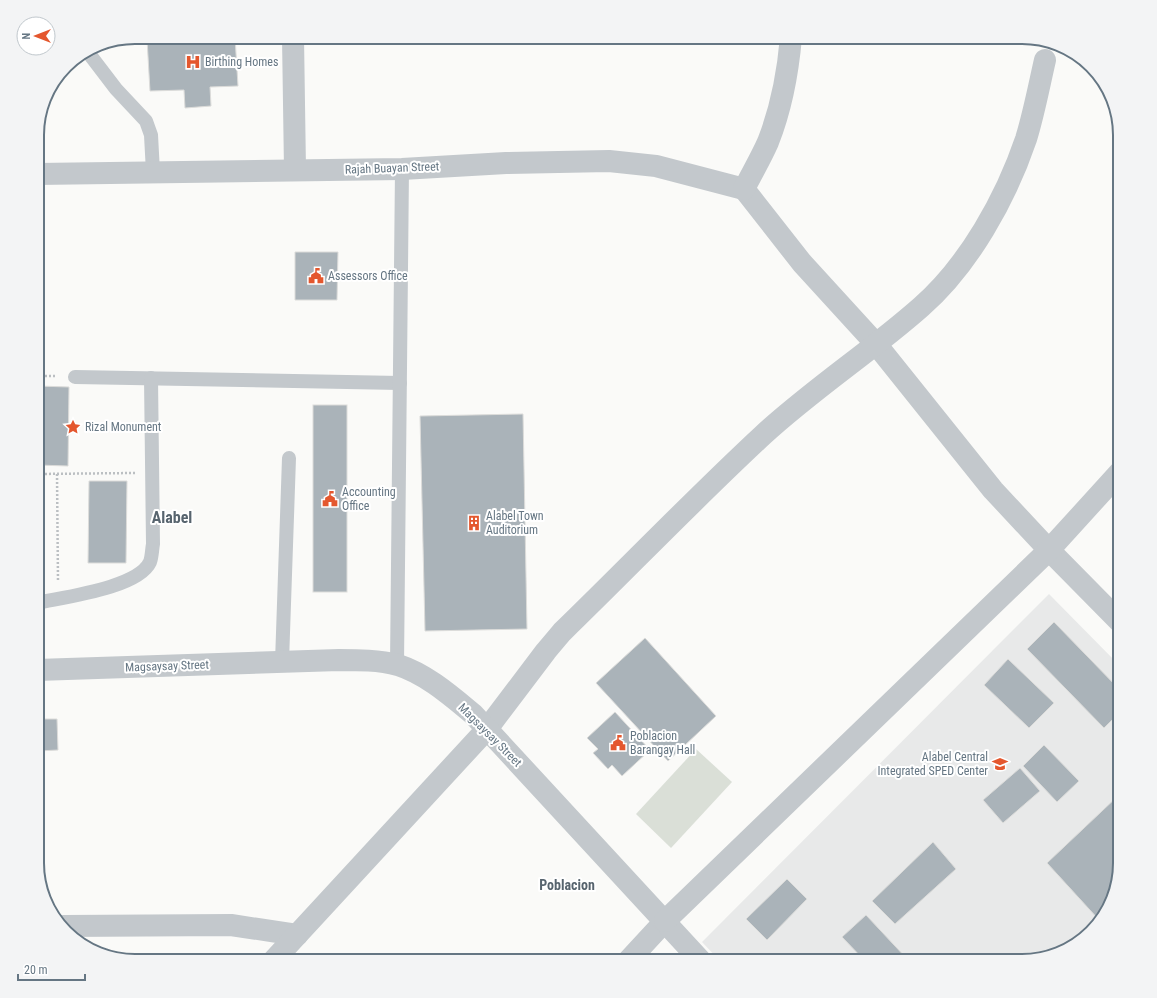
<svg xmlns="http://www.w3.org/2000/svg" width="1157" height="998" viewBox="0 0 1157 998" font-family="'Roboto Condensed',sans-serif">
<rect width="100%" height="100%" fill="#fafaf8"/>
<path fill="#e8e9e9" d="M1049 594 1120 666V863L1113 900 1096 928 1060 953 1022 961H720L702 942Z"/>
<path fill="#dadfd7" d="M696 749 732 782 671 848 636 814Z"/>
<g fill="#aab3b9" stroke="#dcdcda">
<path d="M187 37H235L238 86 210 87 211 106 185 108 184 90 150 91 147 39Z"/>
<path d="M295 252H338L337 300H295Z"/>
<path d="M37 386 69 387 68 466 37 465Z"/>
<rect x="313" y="405" width="34" height="187"/>
<path d="M523 414 527 629 425 631 420 416Z"/>
<path d="M89 481H127L126 563H88Z"/>
<path d="M1054 622 1120 690V712L1104 728 1027 649Z"/>
<path d="M645 638 716 716 668 761 596 683Z"/>
<path d="M1008 659 1054 703 1029 728 984 685Z"/>
<path d="M615 712 650 750 622 776 612 765 608 769 593 753 598 749 587 738Z"/>
<path d="M37 719H57L58 750 37 751Z"/>
<path d="M1044 745 1079 781 1057 802 1023 766Z"/>
<path d="M1020 768 1040 791 1003 823 983 800Z"/>
<path d="M1120 794V863L1113 900 1100 921 1047 863Z"/>
<path d="M933 842 956 869 895 924 872 901Z"/>
<path d="M787 879 807 899 767 940 746 919Z"/>
<path d="M866 915 909 961H865L842 937Z"/>
</g>
<g fill="none" stroke-linecap="round" stroke-linejoin="round">
<g stroke="#bbbfc2" stroke-width="2.5" stroke-dasharray="2 2" stroke-linecap="butt">
<path d="M37 376H57"/>
<path d="M37 474 135 473"/>
<path d="M57 474 58 582"/>
</g>
<g stroke="#c3c8cc" stroke-width="14">
<path d="M87 51 116 89 146 121 151 135 153 172"/>
<path d="M75 377 400 383"/>
<path d="M37 603C64 597 138 588 150 562 152 557 152 549 153 544L151 378"/>
<path d="M282 662 289 458"/>
<path d="M397 665 402 169"/>
</g>
<g stroke="#c3c8cc" stroke-width="22">
<path d="M293 37 295 170"/>
<path d="M37 174 402 169 506 163 609 161 656 166 744 189"/>
<path d="M744 189 802 263 876 344 993 490 1049 550 1120 622"/>
<path d="M744 189C752 173 761 158 768 142 781 109 788 72 791 37"/>
<path d="M63 926 231 925 297 935"/>
<path d="M273 961 487 729 546 651 562 632C629 567 694 499 763 435 813 389 870 352 921 307 969 265 1006 198 1026 139 1034 113 1039 86 1045 60"/>
<path d="M628 961 665 921"/>
</g>
<g stroke="#c3c8cc" stroke-width="22">
<path d="M37 670 339 660C358 660 379 660 398 665 426 674 450 695 473 714L701 961"/>
<path d="M665 921 1049 550 1120 472"/>
</g>
</g>
<defs>
<symbol id="hospital-bare" viewBox="-9 -9 18 18"><path d="M-5-5h3v3.5h4V-5h3V5h-3V1.5h-4V5h-3Z" fill="#e4572e" stroke="#fff" stroke-width="2.5" paint-order="stroke"/></symbol>
<symbol id="civic-bare" viewBox="-9 -9 18 18"><path d="M-.6-6.5H3V-4.5H.6V-3L4-1V1h2V6H-6V1h2V-1L-.6-3ZM-1.2 2.5V6h2.4V2.5Z" fill="#e4572e" stroke="#fff" stroke-width="2.5" paint-order="stroke"/></symbol>
<symbol id="sight-bare" viewBox="-9 -9 18 18"><path d="M0-6L1.8-2.2L6-1.7L2.9 1.2L3.7 5.4L0 3.3L-3.7 5.4L-2.9 1.2L-6-1.7L-1.8-2.2Z" fill="#e4572e" stroke="#fff" stroke-width="2.5" paint-order="stroke"/></symbol>
<symbol id="building-bare" viewBox="-9 -9 18 18"><path d="M-4-6H4V6H1V3H-1V6H-4ZM-2.5-4.3h1.7v1.8h-1.7ZM.8-4.3h1.7v1.8H.8ZM-2.5-1h1.7V.8h-1.7ZM.8-1h1.7V.8H.8Z" fill="#e4572e" stroke="#fff" stroke-width="2.5" paint-order="stroke"/></symbol>
<symbol id="school-bare" viewBox="-9 -9 18 18"><path d="M0-5L7-2L0 1L-7-2ZM-4 1L0 2.5L4 1V4Q0 6-4 4Z" fill="#e4572e" stroke="#fff" stroke-width="2.5" paint-order="stroke"/></symbol>
</defs>
<g fill-rule="evenodd">
<use href="#hospital-bare" x="182" y="51" width="22" height="22"/>
<use href="#civic-bare" x="305" y="265" width="22" height="22"/>
<use href="#sight-bare" x="62" y="416" width="22" height="22"/>
<use href="#civic-bare" x="319" y="488" width="22" height="22"/>
<use href="#building-bare" x="463" y="512" width="22" height="22"/>
<use href="#civic-bare" x="607" y="732" width="22" height="22"/>
<use href="#school-bare" x="989" y="753" width="22" height="22"/>
</g>
<g text-anchor="middle" dominant-baseline="central" stroke-width="4" stroke-linejoin="round" paint-order="stroke">
<g font-size="12" fill="#657683" stroke="#fff" text-anchor="start">
<text x="205" y="62">Birthing Homes</text>
<text x="328" y="276">Assessors Office</text>
<text x="85" y="427">Rizal Monument</text>
<text x="342" y="492">Accounting<tspan x="342" dy="14">Office</tspan></text>
<text x="486" y="516">Alabel Town<tspan x="486" dy="14">Auditorium</tspan></text>
<text x="630" y="736">Poblacion<tspan x="630" dy="14">Barangay Hall</tspan></text>
<text x="988" y="757" text-anchor="end">Alabel Central<tspan x="988" dy="14">Integrated SPED Center</tspan></text>
</g>
<g font-size="12" fill="#657683" stroke="#fff">
<text transform="translate(392 168) rotate(-2)">Rajah Buayan Street</text>
<text transform="translate(167 666) rotate(-2)">Magsaysay Street</text>
<text transform="translate(490 735) rotate(45)">Magsaysay Street</text>
</g>
<g font-size="14" font-weight="bold" fill="#57646e" stroke="#fff">
<text x="567" y="885">Poblacion</text>
</g>
<g font-size="16" font-weight="bold" fill="#57646e" stroke="#fff">
<text x="172" y="517">Alabel</text>
</g>
</g>
<path d="M0 0H1157V998H0ZM135 44H1022A91 91 0 0 1 1113 135V863A91 91 0 0 1 1022 954H135A91 91 0 0 1 44 863V135A91 91 0 0 1 135 44Z" fill="#f3f4f5" fill-rule="evenodd"/>
<path fill="none" stroke="#657683" stroke-width="2" d="M135 44H1022A91 91 0 0 1 1113 135V863A91 91 0 0 1 1022 954H135A91 91 0 0 1 44 863V135A91 91 0 0 1 135 44Z"/>
<g transform="translate(36 36) rotate(270)"><circle r="19" fill="#ffffff" stroke="#c1c8cd"/>
<path d="M0-3L7 15L0 10L-7 15Z" fill="#e4572e"/>
<text y="-6" font-size="11" font-weight="bold" text-anchor="middle" fill="#657683">N</text>
</g>
<path d="M18 974v6h67v-6" fill="none" stroke="#657683" stroke-width="2"/>
<text x="24" y="974" font-size="12" fill="#657683" stroke="#ffffff" stroke-width="3" paint-order="stroke">20 m</text>
</svg>
